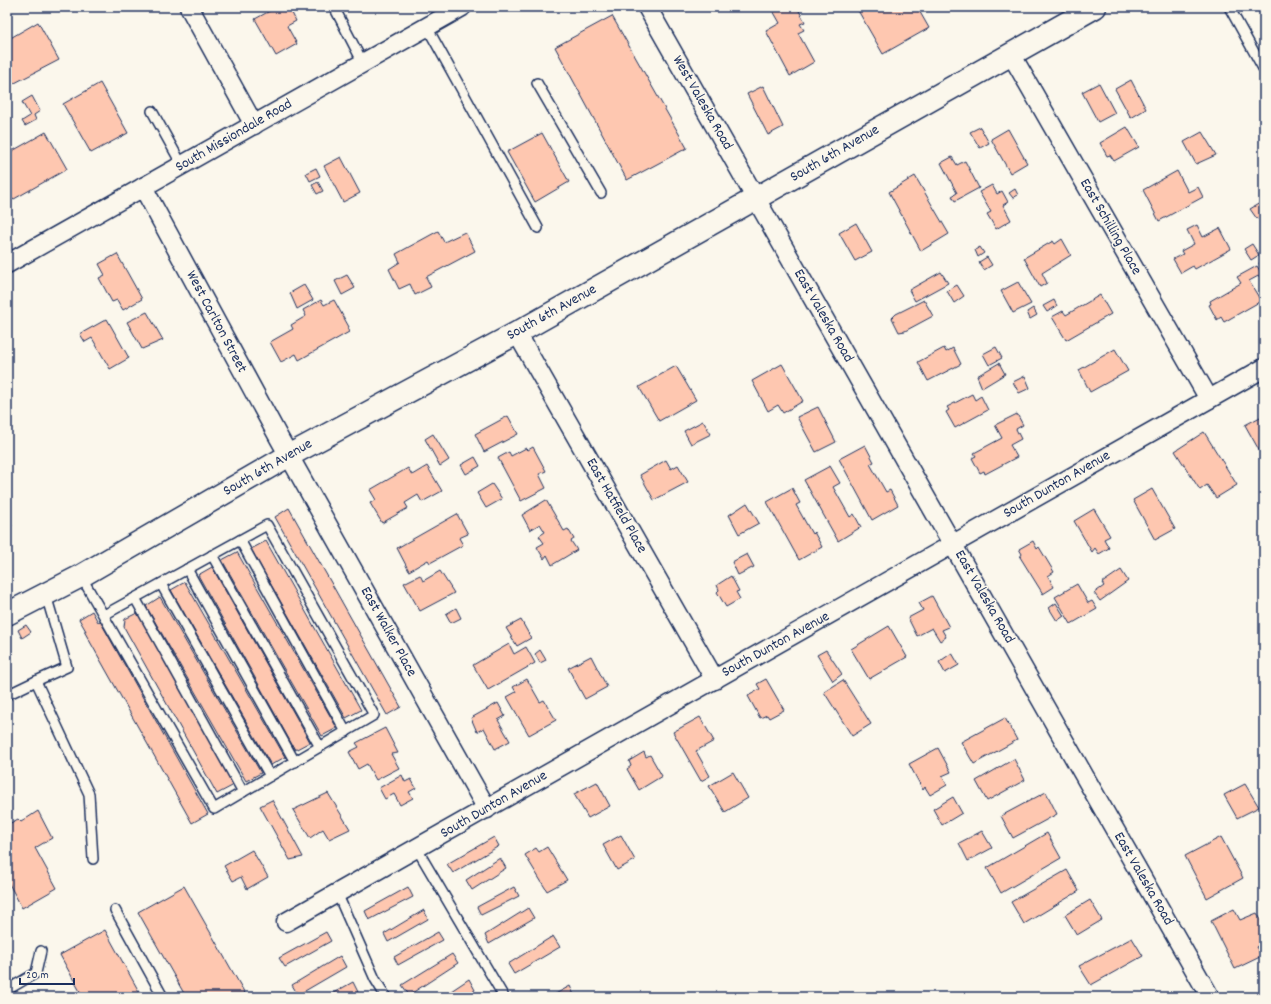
<svg xmlns="http://www.w3.org/2000/svg" width="1271" height="1004" viewBox="0 0 1271 1004" font-family="Dekko,sans-serif">
<rect width="100%" height="100%" fill="#fbf7ec"/>
<filter id="ink" filterUnits="userSpaceOnUse"><feTurbulence type="fractalNoise" baseFrequency=".025" numOctaves="2"/><feDisplacementMap in="SourceGraphic" scale="8" xChannelSelector="R" yChannelSelector="G"/><feConvolveMatrix kernelMatrix="1 2 1 2 8 2 1 2 1" color-interpolation-filters="sRGB"/></filter>
<g filter="url(#ink)">
<g fill="#fec7b0" stroke="#1b2f5e">
<path d="M277 7H289L296 21 287 26 297 44 276 56 255 19Z"/>
<path d="M775 7H797L805 22 800 24 804 30 798 33 814 62 790 76 766 31 780 23 772 9Z"/>
<path d="M856 7H917L929 28 883 54Z"/>
<path d="M612 16 687 148 627 180 555 47Z"/>
<path d="M38 22 59 60 7 87V40Z"/>
<path d="M1131 80 1146 109 1131 118 1115 89Z"/>
<path d="M100 83 128 133 91 153 63 104Z"/>
<path d="M1099 83 1115 113 1098 122 1082 92Z"/>
<path d="M763 86 783 127 768 135 747 94Z"/>
<path d="M32 96 40 111 34 115 36 120 25 126 22 121 30 116 22 102Z"/>
<path d="M980 127 989 143 980 148 970 132Z"/>
<path d="M1127 127 1139 147 1114 161 1110 155 1107 156 1100 143Z"/>
<path d="M1008 129 1027 163 1010 173 991 139Z"/>
<path d="M46 132 67 169 7 203V154Z"/>
<path d="M1202 132 1216 155 1196 164 1184 142Z"/>
<path d="M542 133 569 182 535 202 507 152Z"/>
<path d="M341 157 360 193 343 202 324 166Z"/>
<path d="M952 157 957 165 965 161 979 188 955 201 952 196 957 193 941 163Z"/>
<path d="M316 168 320 176 310 181 306 173Z"/>
<path d="M1177 171 1188 192 1198 187 1203 197 1159 221 1143 190Z"/>
<path d="M915 176 949 234 921 251 889 192Z"/>
<path d="M318 182 323 191 317 194 312 185Z"/>
<path d="M992 185 997 194 1002 191 1008 202 1003 205 1011 220 996 229 987 214 991 212 979 192Z"/>
<path d="M1015 189 1018 195 1013 198 1009 193Z"/>
<path d="M1260 203 1264 209V215L1257 219 1250 209Z"/>
<path d="M856 223 872 252 855 261 839 233Z"/>
<path d="M1197 225 1203 237 1220 228 1231 249 1195 269 1193 266 1181 273 1173 259 1183 254 1181 251 1194 244 1187 230Z"/>
<path d="M438 231 444 242 465 232 475 251 426 277 431 287 415 295 410 284 399 289 389 269 400 262 396 254Z"/>
<path d="M1062 239 1071 255 1042 273 1047 283 1040 287 1024 258 1053 241 1055 244Z"/>
<path d="M1252 244 1259 255 1251 260 1244 249Z"/>
<path d="M980 247 984 253 978 257 975 250Z"/>
<path d="M117 254 142 299 123 310 117 300 112 302 99 278 105 275 99 264Z"/>
<path d="M987 257 992 265 984 270 979 262Z"/>
<path d="M1264 260V272L1259 263Z"/>
<path d="M1257 266 1262 274 1249 281 1261 301 1224 322 1221 317 1217 320 1209 305 1211 304 1210 301 1241 283 1237 277Z"/>
<path d="M941 272 948 283 915 301 909 290Z"/>
<path d="M347 275 355 288 342 295 335 281Z"/>
<path d="M1018 282 1031 304 1013 313 1001 291Z"/>
<path d="M304 285 313 300 297 309 290 293Z"/>
<path d="M957 285 964 296 954 303 947 291Z"/>
<path d="M1100 295 1111 314 1066 340 1052 317 1063 311 1066 315Z"/>
<path d="M321 300 324 305 334 300 349 327 347 328 349 332 299 360 296 354 281 362 270 342 293 329 291 325 306 316 303 310Z"/>
<path d="M924 300 933 316 905 331 899 332 892 318 896 314Z"/>
<path d="M1054 300 1057 306 1047 312 1043 306Z"/>
<path d="M1033 308 1037 315 1030 319 1027 312Z"/>
<path d="M147 312 163 340 142 349 127 322Z"/>
<path d="M107 319 129 358 110 369 92 338 85 342 80 334Z"/>
<path d="M996 347 1002 358 989 365 983 354Z"/>
<path d="M944 348 946 352 953 348 961 364 928 381 918 362Z"/>
<path d="M1115 349 1128 371 1090 392 1079 370Z"/>
<path d="M999 363 1005 374 982 388 977 376Z"/>
<path d="M782 364 803 401 783 413 778 405 768 411 752 381Z"/>
<path d="M676 366 696 400 659 421 639 387Z"/>
<path d="M1025 376 1030 388 1019 393 1013 382Z"/>
<path d="M972 394 975 400 981 396 988 410 955 428 946 412 949 410 947 407Z"/>
<path d="M818 407 836 442 816 452 797 417Z"/>
<path d="M1017 414 1023 425 1016 429 1021 439 1010 445 1017 457 985 474 984 471 980 473 972 458 976 456 974 453 1002 438 995 425Z"/>
<path d="M1264 415V459L1245 425Z"/>
<path d="M508 416 518 434 484 452 475 434Z"/>
<path d="M703 421 711 434 691 444 684 431Z"/>
<path d="M1204 432 1237 485 1216 498 1207 485 1200 490 1175 451Z"/>
<path d="M433 434 449 460 440 466 425 439Z"/>
<path d="M865 445 874 462 870 464 886 492 890 490 898 505 872 520 839 459Z"/>
<path d="M533 447 546 471 539 474 546 488 521 501 498 458 509 452 511 456 526 448 528 450Z"/>
<path d="M475 457 480 466 466 474 461 465Z"/>
<path d="M666 460 671 469 678 465 688 482 654 500 640 475Z"/>
<path d="M427 466 442 491 422 502 418 495 405 503 408 508 382 523 370 503 376 500 370 490 408 468 412 475Z"/>
<path d="M830 466 840 483 833 487 850 517 854 514 861 527 838 541 804 480Z"/>
<path d="M492 484 502 499 486 508 477 493Z"/>
<path d="M792 488 800 503 796 505 812 534 814 532 822 547 799 560 767 502Z"/>
<path d="M1152 489 1175 529 1155 540 1133 500Z"/>
<path d="M546 500 564 531 568 529 574 539 571 541 577 550 552 565 547 555 544 559 537 547 544 543 539 536 545 532 540 524 530 530 522 515Z"/>
<path d="M747 503 759 523 739 534 729 515Z"/>
<path d="M289 508 401 707 387 715 275 517Z"/>
<path d="M1094 509 1110 536 1104 539 1109 548 1099 554 1095 548 1092 552 1074 521Z"/>
<path d="M457 514 468 534 459 538 463 545 430 563 428 560 409 571 397 548Z"/>
<path d="M7 517 12 526 7 528Z"/>
<path d="M266 541 361 710 346 718 251 549Z"/>
<path d="M1033 541 1037 549 1039 547 1054 572 1048 576 1054 587 1043 594 1020 557 1022 554 1019 549Z"/>
<path d="M237 552 337 728 322 736 222 560Z"/>
<path d="M747 554 754 567 738 575 732 562Z"/>
<path d="M212 567 310 742 295 750 198 575Z"/>
<path d="M1121 570 1128 581 1100 601 1094 593 1104 586 1102 583Z"/>
<path d="M440 571 454 593 420 611 404 583 420 575 423 581Z"/>
<path d="M731 576 739 591 736 592 740 599 726 607 717 592 719 590 717 585Z"/>
<path d="M185 582 285 757 271 765 171 590Z"/>
<path d="M1077 584 1088 603 1092 601 1097 609 1071 624 1055 597Z"/>
<path d="M932 596 949 627 942 630 946 637 940 641 932 628 917 636 908 618 923 610 919 603Z"/>
<path d="M160 597 261 773 246 781 146 606Z"/>
<path d="M1056 603 1064 616 1057 621 1049 608Z"/>
<path d="M456 608 461 618 451 623 446 614Z"/>
<path d="M92 611 98 622 100 621 208 814 192 823 84 631H86L79 619Z"/>
<path d="M139 612 234 785 217 794 124 627 125 619Z"/>
<path d="M521 620 531 638 517 646 506 628Z"/>
<path d="M26 625 31 632 22 638 18 630Z"/>
<path d="M889 626 907 657 869 679 851 649Z"/>
<path d="M509 644 514 654 526 647 535 663 488 690 473 665Z"/>
<path d="M540 650 546 660 540 663 535 654Z"/>
<path d="M826 650 842 674 833 681 817 655Z"/>
<path d="M952 653 959 665 945 673 939 662Z"/>
<path d="M591 656 607 687 585 699 568 668Z"/>
<path d="M527 679 540 702 544 700 556 720 529 735 507 697 516 692 513 687Z"/>
<path d="M766 679 784 710 769 718 767 715 760 718 748 696 760 689 757 684Z"/>
<path d="M843 680 871 724 852 736 824 692Z"/>
<path d="M498 703 505 716 498 720 510 741 495 749 484 728 477 732 471 718Z"/>
<path d="M700 717 714 741 696 751 710 776 701 781 673 732Z"/>
<path d="M1005 718 1017 740 974 764 961 742Z"/>
<path d="M385 728 398 753 391 754 399 768 376 780 367 764 358 769 349 752 359 747 356 743Z"/>
<path d="M938 748 951 772 942 776 947 785 930 795 925 787 923 790 909 764Z"/>
<path d="M644 752 646 757 650 755 662 776 639 790 627 769 631 766 629 761Z"/>
<path d="M1014 759 1025 780 987 801 976 781Z"/>
<path d="M733 772 748 798 725 812 709 786Z"/>
<path d="M402 775 405 782 411 779 416 788 409 792 413 798 400 805 394 794 385 799 379 788Z"/>
<path d="M597 782 610 806 588 818 574 794Z"/>
<path d="M1245 784 1259 807 1237 818 1224 795Z"/>
<path d="M1046 792 1057 814 1013 838 1001 816Z"/>
<path d="M328 793 350 829 329 839 323 829 310 838 293 810Z"/>
<path d="M953 797 962 813 942 825 933 809Z"/>
<path d="M272 800 303 857 290 860 260 806Z"/>
<path d="M38 811 52 838 35 848 57 888 22 908 7 880V825L18 819 21 822Z"/>
<path d="M982 831 992 848 968 861 959 843Z"/>
<path d="M1047 833 1061 858 1001 893 987 868Z"/>
<path d="M621 835 635 860 617 870 603 845Z"/>
<path d="M494 837 499 846 453 873 447 864Z"/>
<path d="M1221 837 1243 878 1207 898 1185 856Z"/>
<path d="M547 847 567 880 547 891 525 855 536 848 539 852Z"/>
<path d="M252 850 268 877 247 889 241 877 233 881 224 866Z"/>
<path d="M500 858 506 868 472 890 466 880Z"/>
<path d="M1067 870 1079 891 1024 924 1011 902Z"/>
<path d="M184 886 247 997H186L138 912Z"/>
<path d="M408 887 413 897 369 920 365 911Z"/>
<path d="M514 887 519 896 481 915 477 907Z"/>
<path d="M1090 900 1102 920 1077 935 1065 915Z"/>
<path d="M528 908 534 918 489 944 485 935Z"/>
<path d="M1234 909 1240 920 1257 913 1264 925V942L1256 947 1262 956 1235 969 1211 921Z"/>
<path d="M424 910 428 919 388 942 384 934Z"/>
<path d="M105 930 142 997H83L60 955Z"/>
<path d="M326 932 331 941 285 967 279 958Z"/>
<path d="M438 932 443 940 398 965 394 957Z"/>
<path d="M553 936 560 947 514 974 508 964Z"/>
<path d="M1132 938 1143 956 1091 985 1079 966Z"/>
<path d="M452 954 458 963 409 995 402 985Z"/>
<path d="M340 956 346 967 298 995 292 985Z"/>
<path d="M469 979 475 990 465 997H442Z"/>
<path d="M353 982 358 992 350 997H326Z"/>
<path d="M570 986 575 997H550Z"/>
</g>
<g fill="none" stroke-linecap="round" stroke-linejoin="round">
<defs>
<g id="service">
<path d="M334 7 363 63"/>
<path d="M1229 7 1264 70"/>
<path d="M427 27 538 228"/>
<path d="M537 83 601 193"/>
<path d="M152 111 182 165"/>
<path d="M240 540 346 732"/>
<path d="M212 555 320 747"/>
<path d="M187 569 295 762"/>
<path d="M81 576 214 809 374 715 267 525 104 615"/>
<path d="M161 584 270 776"/>
<path d="M46 595 67 667 36 681 89 794 93 859"/>
<path d="M135 598 243 792"/>
<path d="M7 689 9 694 36 681"/>
<path d="M417 849 504 997"/>
<path d="M337 893 375 979 386 997"/>
<path d="M115 910 163 997"/>
<path d="M7 990 36 973 41 951"/>
</g>
<g id="minor">
<path d="M189 7 254 125"/>
<path d="M647 7 1210 997"/>
<path d="M1011 54 1209 399"/>
<path d="M143 187 279 438 487 809"/>
<path d="M7 264 462 7"/>
<path d="M517 333 715 680"/>
<path d="M286 922 1264 368"/>
</g>
<path id="tertiary" d="M7 614 81 576 288 456 517 333 1095 7"/>
</defs>
<use href="#service" stroke="#1b2f5e" stroke-width="12"/>
<use href="#minor" stroke="#1b2f5e" stroke-width="21"/>
<use href="#tertiary" stroke="#1b2f5e" stroke-width="25"/>
<use href="#service" stroke="#fbf7ec" stroke-width="9"/>
<use href="#minor" stroke="#fbf7ec" stroke-width="18"/>
<use href="#tertiary" stroke="#fbf7ec" stroke-width="22"/>
</g>
</g>
<g text-anchor="middle" dominant-baseline="central" stroke-width="3" stroke-linejoin="round" paint-order="stroke">
<g font-size="15" fill="#1b2f5e" stroke="#fbf7ec">
<text transform="translate(702 103) rotate(60)">West Valeska Road</text>
<text transform="translate(234 136) rotate(-30)">South Missiondale Road</text>
<text transform="translate(835 154) rotate(-30)">South 6th Avenue</text>
<text transform="translate(1110 227) rotate(60)">East Schilling Place</text>
<text transform="translate(552 313) rotate(-29)">South 6th Avenue</text>
<text transform="translate(823 316) rotate(60)">East Valeska Road</text>
<text transform="translate(216 322) rotate(62)">West Carlton Street</text>
<text transform="translate(268 468) rotate(-30)">South 6th Avenue</text>
<text transform="translate(1057 485) rotate(-30)">South Dunton Avenue</text>
<text transform="translate(616 506) rotate(60)">East Hatfield Place</text>
<text transform="translate(984 597) rotate(60)">East Valeska Road</text>
<text transform="translate(388 632) rotate(61)">East Walker Place</text>
<text transform="translate(776 645) rotate(-29)">South Dunton Avenue</text>
<text transform="translate(494 805) rotate(-30)">South Dunton Avenue</text>
<text transform="translate(1143 879) rotate(60)">East Valeska Road</text>
</g>
</g>
<rect width="1271" height="1004" fill="none" stroke="#fbf7ec" stroke-width="24"/>
<rect x="12" y="12" width="1247" height="980" fill="none" stroke="#1b2f5e" stroke-width="1.5" filter="url(#ink)"/>
<path d="M20 978v6h54v-6" fill="none" stroke="#1b2f5e" stroke-width="2"/>
<text x="26" y="978" font-size="12" fill="#1b2f5e" stroke="#fbf7ec" stroke-width="3" paint-order="stroke">20 m</text>
</svg>
